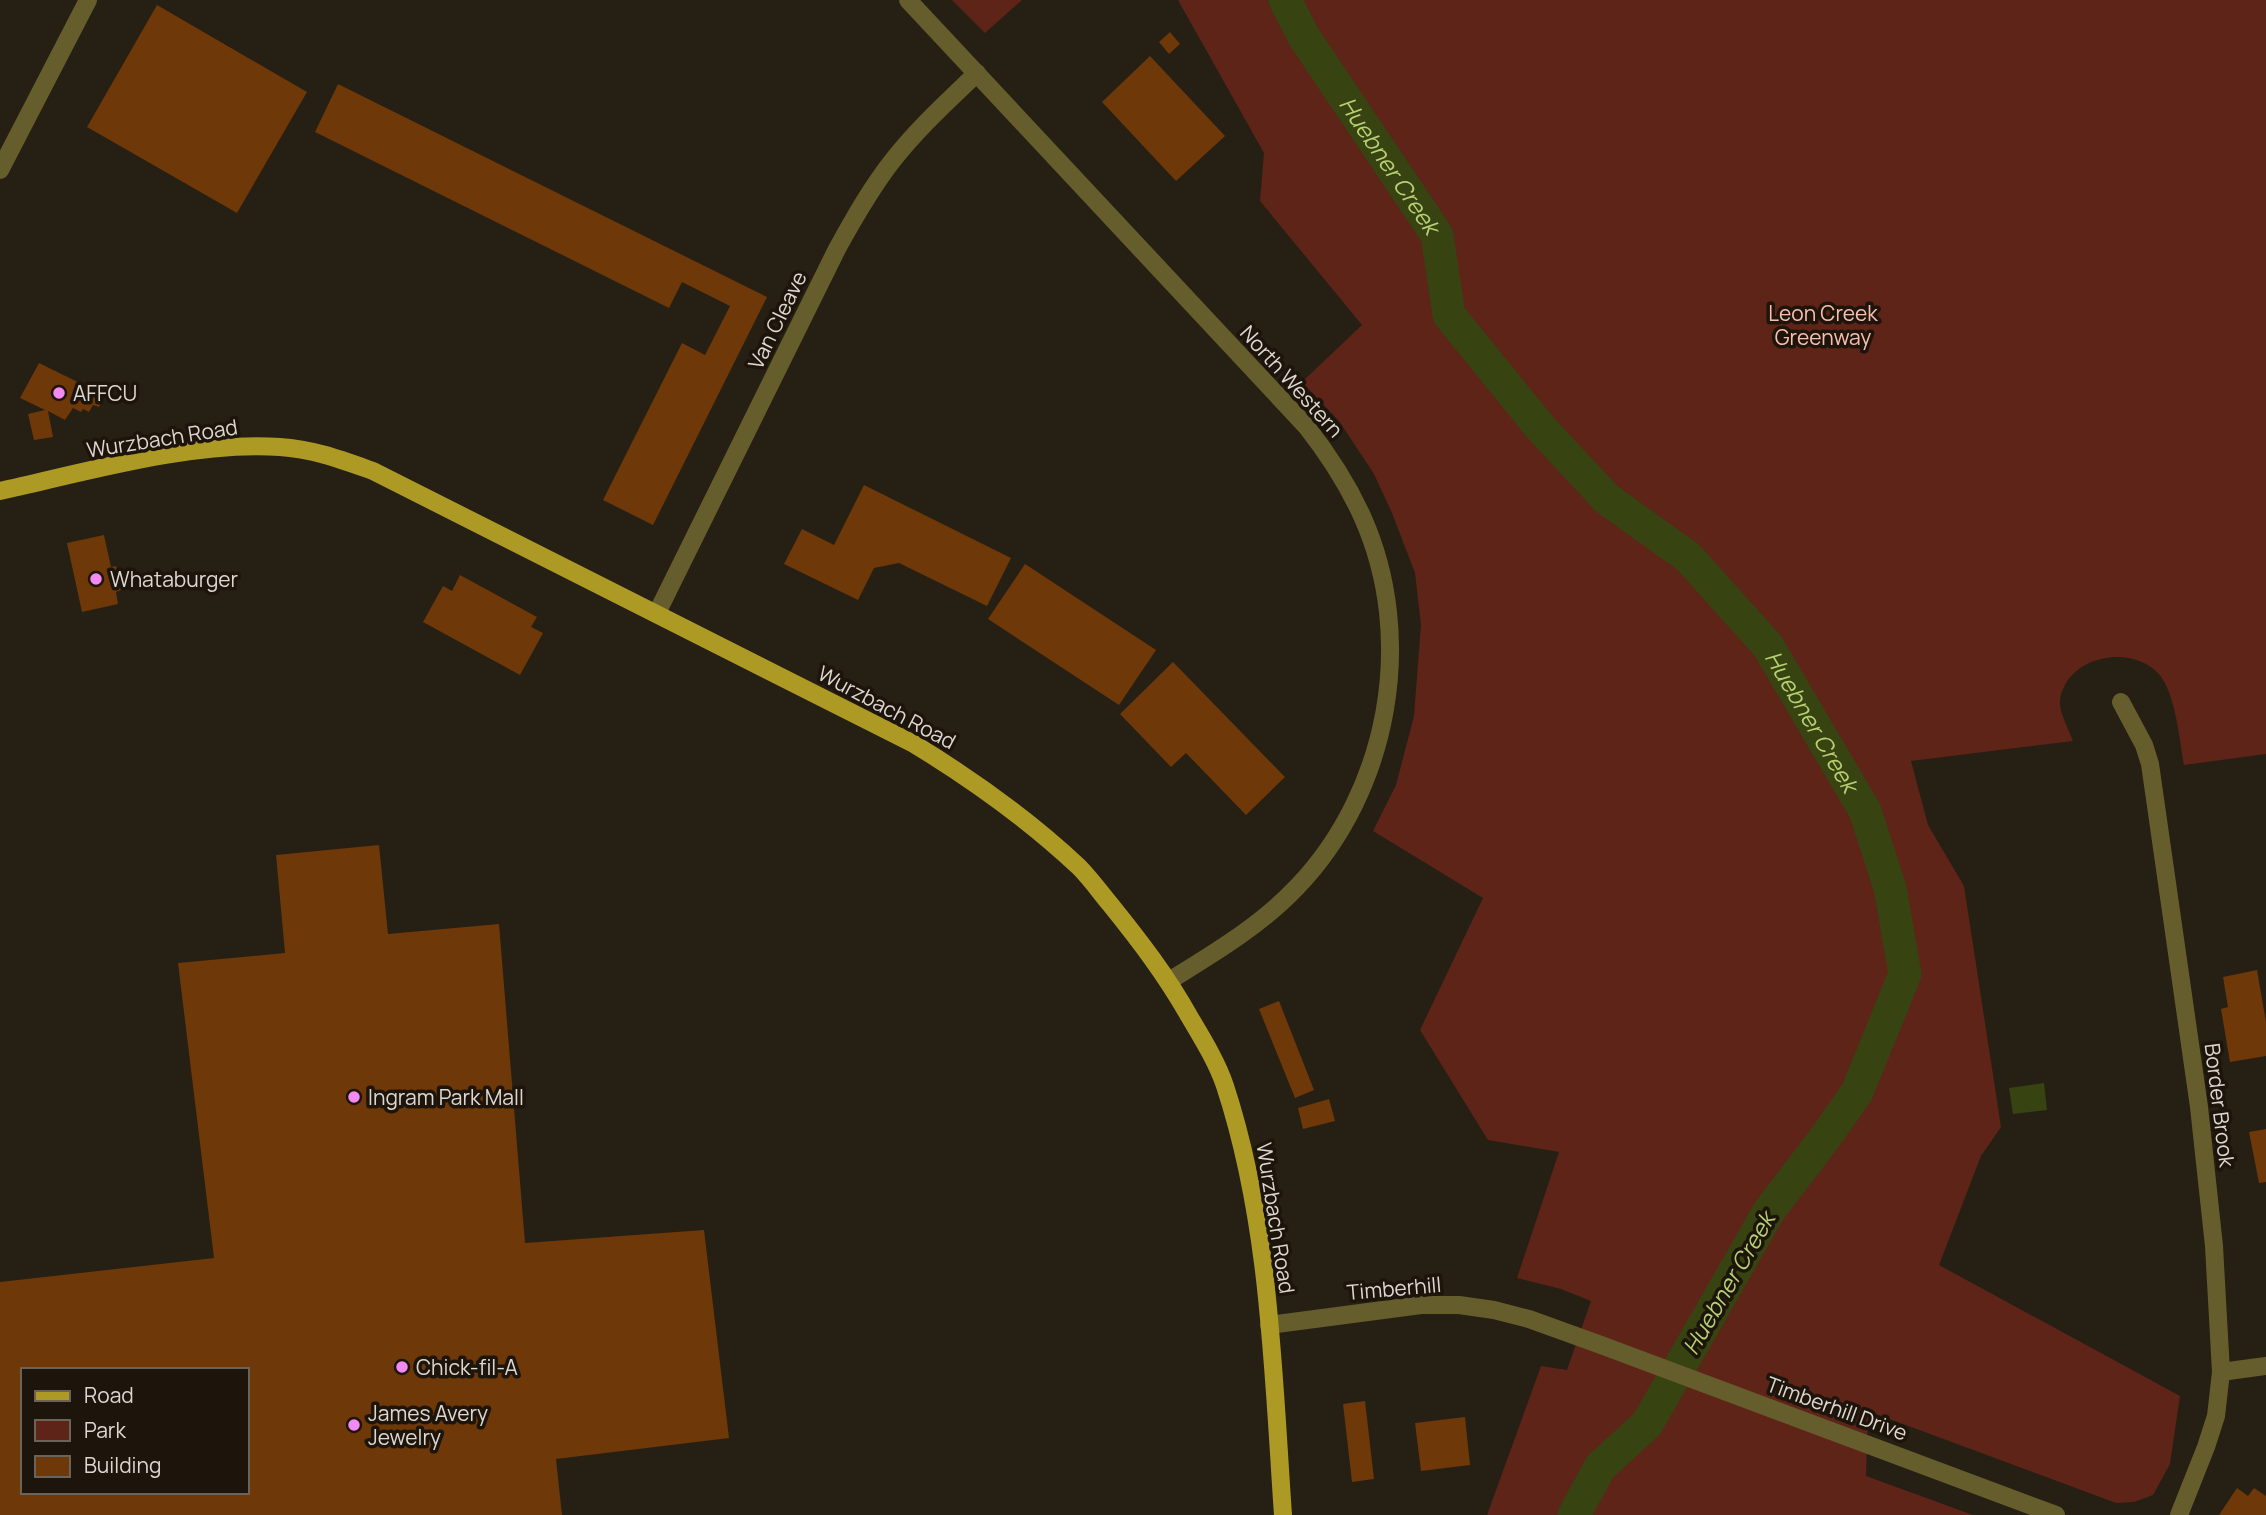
<svg xmlns="http://www.w3.org/2000/svg" width="2266" height="1515" viewBox="0 0 2266 1515" font-family="Manrope,sans-serif">
<rect width="100%" height="100%" fill="#261f14"/>
<g fill="#5e2418">
<path d="M952 0H1022L985 33Z"/>
<path d="M1178 0H2266V754L2184 765C2179 739 2176 693 2158 673 2129 643 2065 657 2060 701 2059 712 2069 730 2073 741L1911 761 1928 825 1964 886 2001 1127 1981 1156 1939 1265 2180 1396 2170 1464 2153 1495 2134 1502 2116 1503 1868 1411 1866 1476 1973 1515H1487L1541 1366 1567 1370 1591 1301 1561 1289 1517 1278 1559 1152 1488 1140 1420 1030 1483 898 1373 831 1396 785 1414 716 1421 625 1415 573 1392 513 1374 474 1339 421 1302 382 1362 325 1260 201 1264 153Z"/>
</g>
<path fill="#374310" d="M2044 1083 2047 1110 2013 1114 2009 1088Z"/>
<g fill="none" stroke-linecap="round" stroke-linejoin="round">
<path stroke="#374310" stroke-width="33" id="s1" d="M1285 0 1304 37 1437 235 1449 315 1540 427 1607 499 1688 557 1768 646 1865 811 1890 888 1905 974 1857 1092 1827 1135 1769 1211 1647 1424 1600 1467 1574 1515"/>
</g>
<g fill="#6e3808" fill-rule="evenodd">
<path d="M157 5 307 92 237 213 87 127Z"/>
<path d="M1170 32 1180 44 1169 54 1159 42Z"/>
<path d="M1150 56 1225 136 1176 181 1102 102Z"/>
<path d="M338 84 767 297 653 525 603 500 682 343 705 355 730 306 682 282 669 308 315 132Z"/>
<path d="M39 363 96 391 94 394 103 399 99 407 93 405 89 412 83 409 81 412 73 408 65 420 48 411 53 437 34 440 28 414 45 410 20 398Z"/>
<path d="M864 485 1011 558 987 606 899 563 874 568 858 600 784 564 802 529 834 545Z"/>
<path d="M104 535 111 567 116 566 121 590 116 592 118 604 82 612 67 543Z"/>
<path d="M1025 564 1156 650 1119 705 988 619Z"/>
<path d="M460 575 537 617 531 627 543 633 520 675 423 622 443 586 452 591Z"/>
<path d="M1173 662 1285 777 1246 815 1186 753 1171 767 1120 714Z"/>
<path d="M379 845 388 934 499 924 525 1243 704 1230 729 1438 556 1459 562 1515H0V1282L214 1258 178 963 285 953 276 855ZM23 1370H247V1492H23Z"/>
<path d="M2257 970 2266 1022V1056L2230 1062 2221 1009 2228 1007 2223 977Z"/>
<path d="M1279 1001 1314 1090 1295 1098 1259 1009Z"/>
<path d="M1329 1099 1335 1121 1303 1129 1298 1108Z"/>
<path d="M2266 1129V1182L2259 1183 2249 1132Z"/>
<path d="M1365 1401 1374 1479 1352 1482 1343 1404Z"/>
<path d="M1465 1417 1470 1465 1421 1471 1415 1423Z"/>
<path d="M2237 1488 2248 1496 2254 1488 2266 1496V1515H2219Z"/>
</g>
<g fill="none" stroke-linecap="round" stroke-linejoin="round">
<g stroke="#665d2c" stroke-width="18">
<path d="M908 0 1306 426C1328 454 1347 483 1362 516 1417 638 1389 791 1297 887 1260 926 1214 953 1169 981"/>
<path d="M0 170 88 0"/>
<path d="M657 613 837 249C854 218 871 188 893 160 918 128 948 101 977 73"/>
<path d="M2121 702 2144 745 2150 764 2199 1107 2214 1246 2221 1372 2216 1416 2206 1447 2179 1515"/>
<path d="M1269 1325 1421 1305H1459L1494 1310 1529 1319 1601 1345 2056 1515"/>
<path d="M2221 1372 2266 1366"/>
</g>
<path stroke="#ac9a24" stroke-width="18" d="M0 491C86 472 192 441 280 447 313 449 342 460 373 471L914 744C973 780 1029 820 1079 867 1090 878 1100 892 1110 904 1139 940 1166 975 1189 1016 1202 1038 1217 1062 1225 1086 1270 1223 1273 1372 1283 1515"/>
</g>
<g fill="#f28af2" stroke="#1d150b" stroke-width="2.5">
<circle cx="59" cy="393" r="7"/>
<circle cx="96" cy="579" r="7"/>
<circle cx="354" cy="1097" r="7"/>
<circle cx="402" cy="1367" r="7"/>
<circle cx="354" cy="1425" r="7"/>
</g>
<g text-anchor="middle" dominant-baseline="central" stroke-width="7" stroke-linejoin="round" paint-order="stroke">
<g font-size="21" fill="#fbbdaf" stroke="#1d150b">
<text x="1823" y="313">Leon Creek<tspan x="1823" dy="24">Greenway</tspan></text>
</g>
<g font-size="21" fill="#dcd7d0" stroke="#1d150b">
<text transform="translate(777 320) rotate(-64)">Van Cleave</text>
<text transform="translate(1292 381) rotate(48)">North Western</text>
<text transform="translate(162 438) rotate(-9)">Wurzbach Road</text>
<text transform="translate(887 707) rotate(28)">Wurzbach Road</text>
<text transform="translate(2220 1105) rotate(83)">Border Brook</text>
<text transform="translate(1276 1218) rotate(81)">Wurzbach Road</text>
<text transform="translate(1394 1288) rotate(-5)">Timberhill</text>
<text transform="translate(1837 1408) rotate(20)">Timberhill Drive</text>
</g>
<g font-size="21" fill="#dcd7d0" stroke="#1d150b" text-anchor="start">
<text x="73" y="393">AFFCU</text>
<text x="110" y="579">Whataburger</text>
<text x="368" y="1097">Ingram Park Mall</text>
<text x="416" y="1367">Chick-fil-A</text>
<text x="368" y="1413">James Avery<tspan x="368" dy="24">Jewelry</tspan></text>
</g>
<g font-size="23" font-style="italic" fill="#b6cf71" stroke="#1d150b">
<text stroke="none"><textPath href="#s1" startOffset="196">Huebner Creek</textPath></text>
<text stroke="none"><textPath href="#s1" startOffset="910">Huebner Creek</textPath></text>
<text transform="translate(1728 1283) rotate(-60)">Huebner Creek</text>
</g>
</g>
<rect x="21" y="1368" width="228" height="126" fill="#1d150b" stroke="#69635a" stroke-width="2"/>
<rect x="35" y="1391" width="35" height="10" fill="#ac9a24" stroke="#69635a" stroke-width="2"/>
<text x="84" y="1403" font-size="21" fill="#dcd7d0">Road</text>
<rect x="35" y="1420" width="35" height="21" fill="#5e2418" stroke="#69635a" stroke-width="2"/>
<text x="84" y="1438" font-size="21" fill="#dcd7d0">Park</text>
<rect x="35" y="1456" width="35" height="21" fill="#6e3808" stroke="#69635a" stroke-width="2"/>
<text x="84" y="1473" font-size="21" fill="#dcd7d0">Building</text>
</svg>
